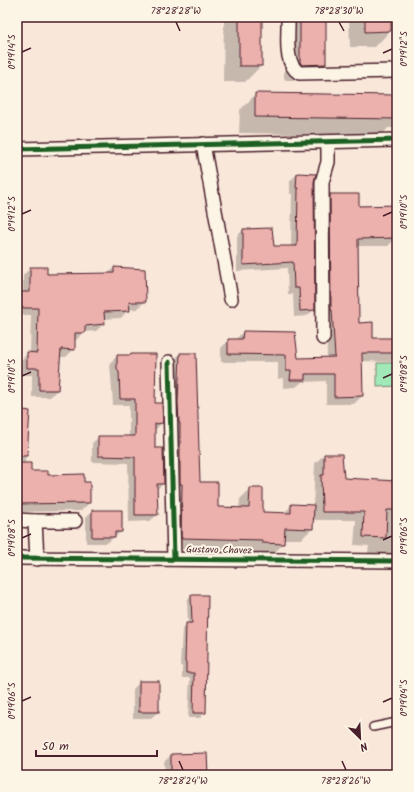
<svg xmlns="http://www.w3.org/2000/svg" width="414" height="792" viewBox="0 0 414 792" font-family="Kalam,sans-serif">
<rect width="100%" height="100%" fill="#f9e7da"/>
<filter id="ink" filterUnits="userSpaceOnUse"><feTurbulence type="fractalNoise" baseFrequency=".025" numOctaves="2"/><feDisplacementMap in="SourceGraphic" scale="8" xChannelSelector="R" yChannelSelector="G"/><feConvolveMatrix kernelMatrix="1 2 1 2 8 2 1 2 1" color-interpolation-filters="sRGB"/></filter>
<g filter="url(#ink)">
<path fill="#a1e9b7" stroke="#768471" d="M377 363H397V386L377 387Z"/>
<g fill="#0003">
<path d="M224 17H261V66L245 82H223Z"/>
<path d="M284 17H325V64L309 80H286L284 78Z"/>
<path d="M349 17H390V31L375 47H350Z"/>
<path d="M256 94 397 96V128H388L382 135 239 133 240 110Z"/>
<path d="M297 174 315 175 313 182 314 310 307 316 294 317 293 294H288L287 268 237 271V236L243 230 273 247H291L292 194H290V181Z"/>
<path d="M330 195 358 207 397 206V240H394L388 246H357L358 324 372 339H397V362L361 361 362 396 354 404H326V381L302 382 296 387 283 388V378L278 379V362H221V348L229 340H235L243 332 297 359 327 358 323 203Z"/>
<path d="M31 268 46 275 108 274 114 268 145 301 137 309H129L121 318 103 319 104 324 96 331 84 332 76 340H74V349L66 357H59L57 390 50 397H32V375H20V361L28 353H30L31 315H17V293H23V275Z"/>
<path d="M180 354 199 483 217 508 239 509 240 499 250 489 262 513 283 514 292 505 313 506 315 463 324 455H341L343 479 397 482V557H380V554L368 553 369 546 354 545 356 520H312V529L301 539H283V544L272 555 252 554V550L171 549 169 365Z"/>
<path d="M117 356 154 404 162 423 155 430 154 449 163 484 156 490 157 515 150 521 129 522 128 463 92 462V443L99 437H129V405H113L110 363Z"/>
<path d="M17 411 29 412 25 464 30 472 83 483 89 503 81 511 17 512Z"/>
<path d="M93 511H121V532L107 543H86V517Z"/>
<path d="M191 596 205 713 200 718H188L190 678H182V666H180L182 629 188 624 187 601Z"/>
<path d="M140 682 158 712 151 718H133V689Z"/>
<path d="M171 755 207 775H165L164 762Z"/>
</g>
<g fill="#ecb1ad" stroke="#4a1f2b">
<rect x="239" y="17" width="23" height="49"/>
<path d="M300 17H326V64L302 65 300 62Z"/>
<path d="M365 17H391V31L365 32Z"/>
<path d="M255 93 397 95V119L255 117Z"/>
<path d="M297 173 316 174 314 182 315 310 300 311 299 288H294L293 262 243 265V229L272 228 274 246H297L298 188H296Z"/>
<path d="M330 194H359V206L397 205V238L358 239 359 323 373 322V338H397V353H362L363 396 334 397V374H305V380H290L291 371H286V355L228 354V339H242L243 331 295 332 298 358 335 357 332 310H331Z"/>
<path d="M30 267H47V274L114 273V267L145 269 146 302H129L130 311 104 312 105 324 85 326V333H75V350L61 349 58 390H39V368H27V352L37 353 38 308H17V292H30Z"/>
<path d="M180 353H196L200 482H218V507L249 508 250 488H263V512L291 513V504L314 505 313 529 285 528 284 544 262 543V540L181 538 182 484H180V423H179L178 402Z"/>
<path d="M131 354H156L155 403H162L163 423 155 424V448H163L164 484H157L158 515H135V457L98 456V436H135V399H120L119 372 117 370V355H131Z"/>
<path d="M17 409 30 411 27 456H17Z"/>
<path d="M324 454H342L344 478 397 481V510H387L386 538 363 537 364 512H322L321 475H324Z"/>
<path d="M17 463H31V471H48V475L84 474V482H90V503L17 504Z"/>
<path d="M92 510H122V532H115V537H92Z"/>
<path d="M191 595H208L206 713H193L194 673H186V662H185L186 623H192Z"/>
<rect x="139" y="681" width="20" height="31"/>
<path d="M207 753 208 775H171V754Z"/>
</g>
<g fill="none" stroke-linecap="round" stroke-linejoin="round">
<defs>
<path id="lane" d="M373 727 397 722"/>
<g id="street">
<path d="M288 17C289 35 283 62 299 73L397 71"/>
<path d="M203 144 231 299"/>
<path d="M17 149 397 140"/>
<path d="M323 338 322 182 328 162V142"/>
<path d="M169 362 174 559"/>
<path d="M17 520 35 521"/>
<path d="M17 558 397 561"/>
<path d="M37 559 35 521H75"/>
</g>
</defs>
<use href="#lane" stroke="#4a1f2b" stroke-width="10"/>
<use href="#street" stroke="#4a1f2b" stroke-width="16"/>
<use href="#lane" stroke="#fcf5e5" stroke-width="7"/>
<use href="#street" stroke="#fcf5e5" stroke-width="13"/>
<defs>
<g id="cycleway">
<path d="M17 149 397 140"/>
<path d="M169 362 174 559"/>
<path d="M17 558 397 561"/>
</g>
</defs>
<use href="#cycleway" stroke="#fcf5e5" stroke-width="8"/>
<use href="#cycleway" stroke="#1b5e20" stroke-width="5"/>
</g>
</g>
<path fill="none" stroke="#4a1f2b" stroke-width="1.5" d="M176 22 180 31M339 22 344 31M22 52 31 48M383 53 392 49M22 214 31 210M383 216 392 212M22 376 31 372M383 378 392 374M22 538 31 534M383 540 392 536M22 701 31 697M383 702 392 698M179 761 183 770M342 761 346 770"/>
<g text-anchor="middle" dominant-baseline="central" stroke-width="4" stroke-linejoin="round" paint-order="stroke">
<g font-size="10" fill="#4a1f2b" stroke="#fcf5e5">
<text transform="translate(219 550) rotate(1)">Gustavo Chavez</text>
</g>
</g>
<rect width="414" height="792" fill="none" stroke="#fcf5e5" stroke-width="44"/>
<g transform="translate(360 738) rotate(156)" stroke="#fcf5e5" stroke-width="3" paint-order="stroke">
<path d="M0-3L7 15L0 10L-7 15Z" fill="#4a1f2b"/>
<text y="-6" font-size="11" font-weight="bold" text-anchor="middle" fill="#4a1f2b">N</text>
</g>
<path d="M36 750v6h121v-6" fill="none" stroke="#4a1f2b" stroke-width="2"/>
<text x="42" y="750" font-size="12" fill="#4a1f2b" stroke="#fcf5e5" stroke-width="3" paint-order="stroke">50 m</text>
<rect x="22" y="22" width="370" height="748" fill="none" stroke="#4a1f2b" stroke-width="1.5"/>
<g font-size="10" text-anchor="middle" fill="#4a1f2b">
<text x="176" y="14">78°28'28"W</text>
<text x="339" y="14">78°28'30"W</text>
<text transform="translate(403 49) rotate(-90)" y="4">0°19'12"S</text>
<text transform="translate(11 52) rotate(-90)" y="4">0°19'14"S</text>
<text transform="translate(403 212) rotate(-90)" y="4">0°19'10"S</text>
<text transform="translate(11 214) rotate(-90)" y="4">0°19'12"S</text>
<text transform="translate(403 374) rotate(-90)" y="4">0°19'08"S</text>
<text transform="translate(11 376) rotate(-90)" y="4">0°19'10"S</text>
<text transform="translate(403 536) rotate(-90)" y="4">0°19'06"S</text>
<text transform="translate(11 538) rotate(-90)" y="4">0°19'08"S</text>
<text transform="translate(403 698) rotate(-90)" y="4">0°19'04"S</text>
<text transform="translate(11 701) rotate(-90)" y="4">0°19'06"S</text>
<text x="183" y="784">78°28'24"W</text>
<text x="346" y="784">78°28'26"W</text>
</g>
</svg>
